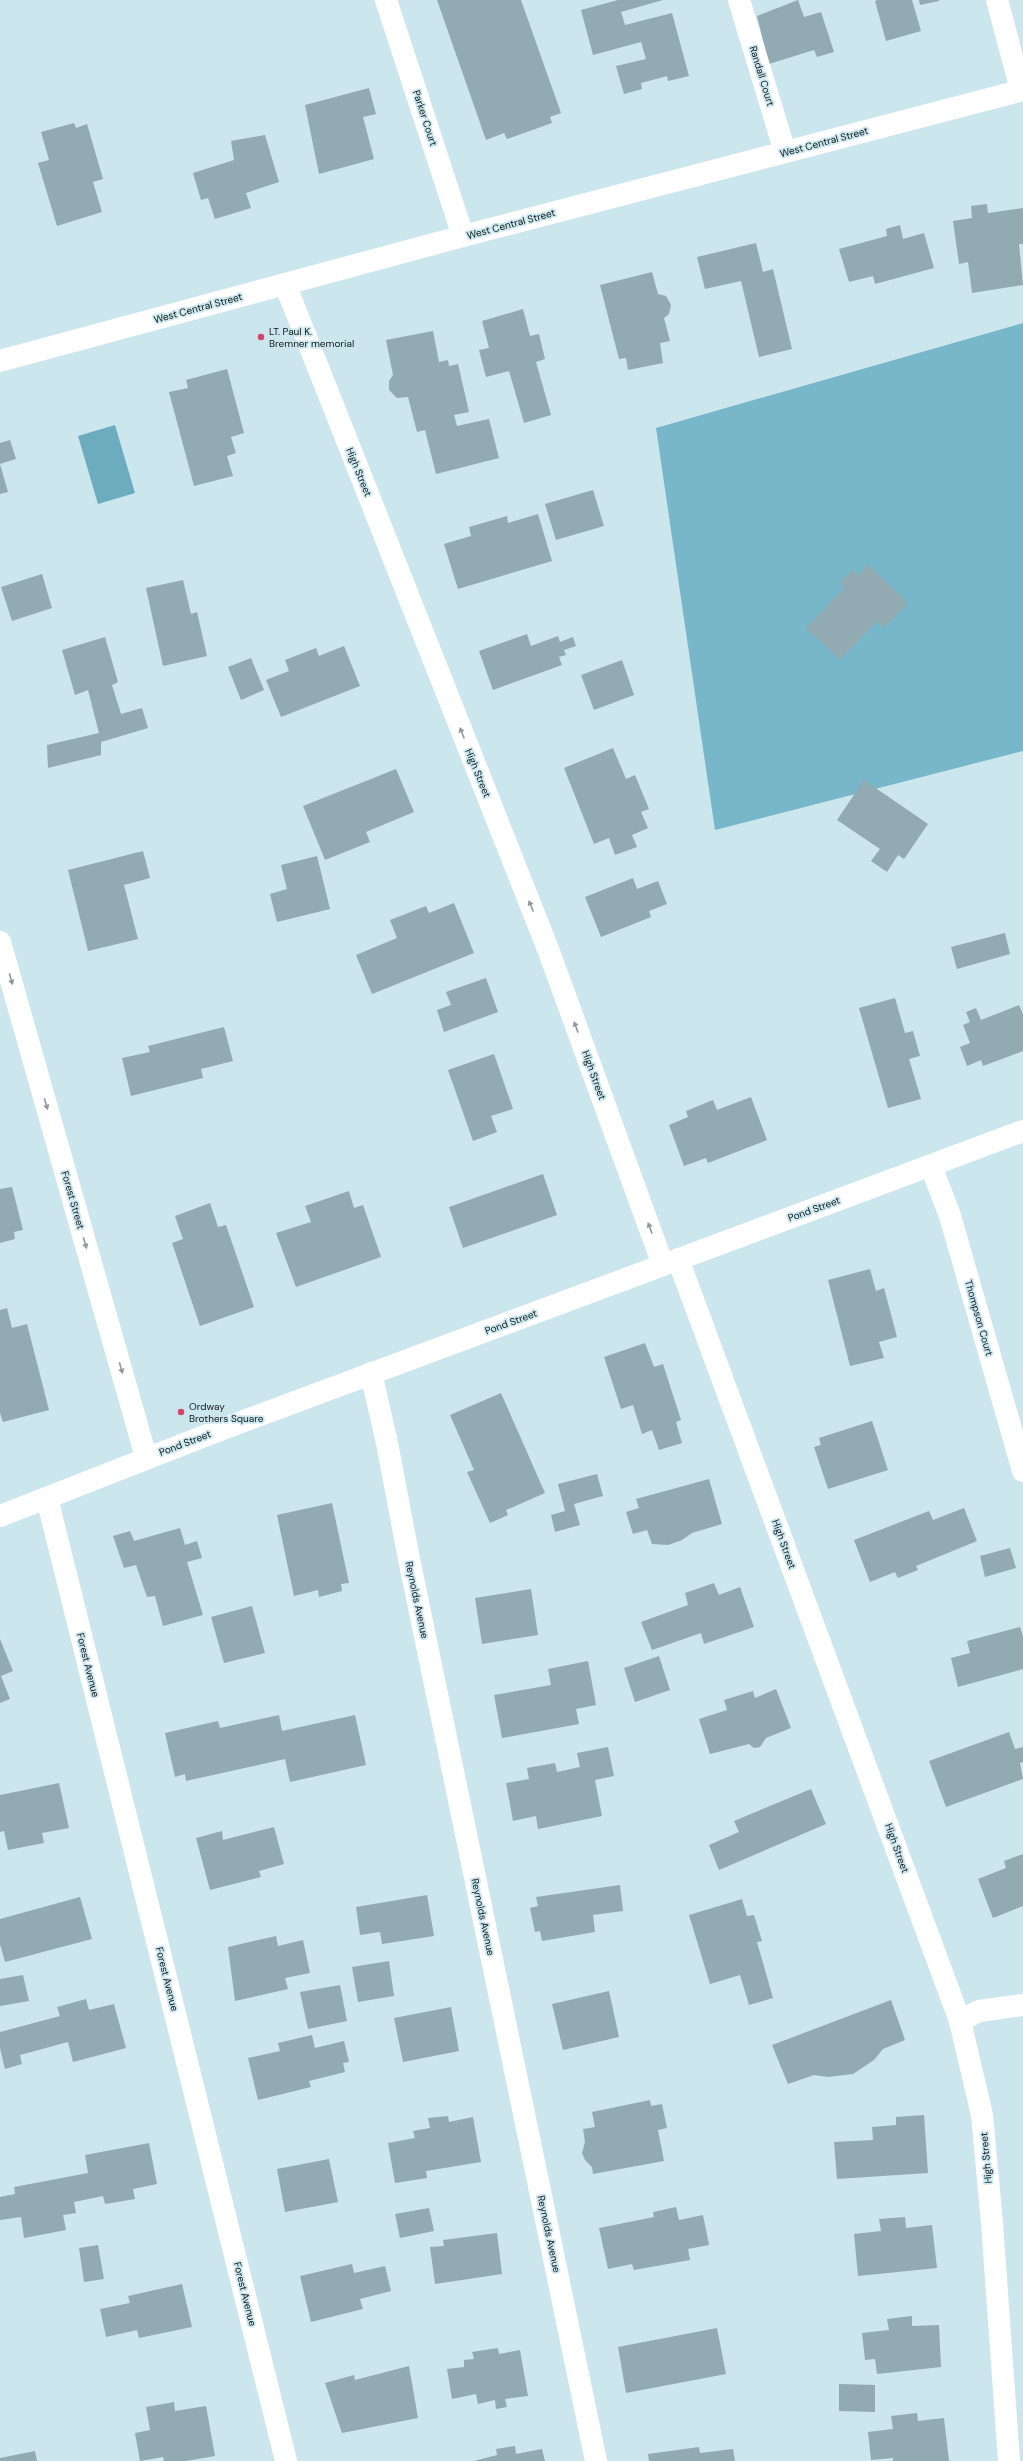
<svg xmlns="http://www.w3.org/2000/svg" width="1023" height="2461" viewBox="0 0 1023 2461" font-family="'DM Sans',sans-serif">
<rect width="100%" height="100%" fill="#cce6ee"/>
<path fill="#78b6c9" d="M1023 323V751L715 830 656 428Z"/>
<path fill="#6dabbe" d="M115 425 135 493 98 504 78 436Z"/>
<g fill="#92aab2">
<path d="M437 0H521L561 113 550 117 552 123 507 139 504 133 486 140Z"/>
<path d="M618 0H663L621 12 625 25 672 13 689 76 668 81 667 76 641 83 642 89 624 94 616 66 646 59 641 42 593 55 581 10Z"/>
<path d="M798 0 804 17 821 12 834 52 817 57 814 50 769 64 757 16Z"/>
<path d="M878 0H912L921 31 886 41 875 1Z"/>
<path d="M919 0H939V1L920 5Z"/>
<path d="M369 88 376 114 363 117 374 159 319 174 305 105Z"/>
<path d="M74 123 76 128 87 124 103 179 93 182 102 212 57 226 38 163 49 160 41 132Z"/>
<path d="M265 135 279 182 246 193 251 208 215 219 208 198 201 200 193 173 234 160 231 141Z"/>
<path d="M987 204 988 213 1023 208V244H1019L1023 285 972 293 968 262 959 264 953 221 972 218 971 206Z"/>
<path d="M900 225 903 239 924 233 934 268 875 284 873 276 849 282 839 249 887 236 886 229Z"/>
<path d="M756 243 763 272 773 269 792 349 759 357 741 281 705 289 697 257Z"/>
<path d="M652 272 658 294 666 296 671 305 669 314 664 318 670 341 660 343 663 363 628 370 626 358 619 359 600 285Z"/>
<path d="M523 309 530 336 539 334 545 359 536 362 551 415 524 423 509 371 486 377 479 350 489 348 482 321Z"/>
<path d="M433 331 439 362 448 360 449 366 458 364 469 412 454 415 457 426 489 419 499 458 436 474 425 430 417 432 408 397 397 398 389 390V381L393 375 386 340Z"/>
<path d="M227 369 244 433 231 437 236 453 227 456 233 476 194 486 169 392 188 388 186 380Z"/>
<path d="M10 440 16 459 0 464V443Z"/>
<path d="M0 464 8 492 0 494Z"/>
<path d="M593 490 604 526 556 540 545 504Z"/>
<path d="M538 514 552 561 458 589 444 544 471 536 469 527 507 516 508 523Z"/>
<path d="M868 564 908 603 884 628 877 621 840 660 806 628 845 587 840 583 852 570 858 575Z"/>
<path d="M42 574 52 608 12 621 1 587Z"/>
<path d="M183 580 191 614 197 612 207 656 163 666 146 588Z"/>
<path d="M527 634 531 646 558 636 560 642 573 637 576 646 564 650 566 655 559 657 562 665 493 690 479 651Z"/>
<path d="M105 637 118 682 112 685 121 714 142 708 148 728 101 742V755L48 768 47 745 99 733 88 690 75 695 62 650Z"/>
<path d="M344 646 360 686 281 717 266 680 289 671 285 660 316 648 319 656Z"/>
<path d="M251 658 264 690 241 700 228 667Z"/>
<path d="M622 660 634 695 594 710 581 675Z"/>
<path d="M613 748 626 779 635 775 649 809 641 812 648 828 632 835 637 847 615 855 609 838 594 844 564 768Z"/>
<path d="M396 769 414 812 366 832 370 842 325 860 303 806Z"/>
<path d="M864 780 928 824 904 859 898 855 887 872 871 861 880 849 837 820Z"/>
<path d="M143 851 150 878 124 885 138 939 88 951 68 870Z"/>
<path d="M317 856 330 909 277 922 270 894 287 889 281 865Z"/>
<path d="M633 878 637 889 658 881 667 904 649 911 651 917 601 937 585 897Z"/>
<path d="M454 903 474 953 372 994 356 955 397 938 390 920 426 906 429 913Z"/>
<path d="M1005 933 1010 954 957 969 951 947Z"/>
<path d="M486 978 498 1012 444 1032 437 1010 451 1005 446 992Z"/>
<path d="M895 998 905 1033 913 1031 920 1056 909 1059 921 1099 888 1108 859 1008Z"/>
<path d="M1019 1005 1023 1014V1051L983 1066 981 1060 967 1066 960 1047 970 1043 963 1025 970 1022 966 1012 976 1008 981 1020Z"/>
<path d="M224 1027 233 1061 201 1069 203 1078 131 1096 122 1058 150 1052 148 1046Z"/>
<path d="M494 1054 513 1109 491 1116 497 1132 473 1141 448 1070Z"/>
<path d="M751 1097 767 1140 708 1163 706 1158 684 1166 669 1125 688 1117 686 1111 713 1100 717 1110Z"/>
<path d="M543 1174 557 1215 463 1248 449 1207Z"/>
<path d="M12 1187 23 1230 14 1232 15 1239 0 1243V1189Z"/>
<path d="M349 1191 354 1208 363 1205 381 1257 296 1287 276 1233 311 1222 305 1206Z"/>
<path d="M210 1203 218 1227 226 1225 254 1307 200 1326 172 1243 183 1239 175 1216Z"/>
<path d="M870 1269 876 1291 884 1288 897 1337 879 1342 884 1358 850 1366 828 1280Z"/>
<path d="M7 1308 12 1328 27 1324 49 1410 3 1422 0 1413V1310Z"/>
<path d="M645 1343 654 1367 663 1364 681 1420 676 1422 682 1443 659 1450 652 1430 642 1434 633 1405 621 1409 604 1357Z"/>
<path d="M501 1393 545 1493 506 1510 508 1515 490 1523 467 1472 474 1470 450 1415Z"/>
<path d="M872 1421 888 1470 828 1489 814 1447 821 1445 819 1438Z"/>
<path d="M597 1474 603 1496 574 1504 580 1525 555 1532 551 1515 565 1511 558 1484Z"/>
<path d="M709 1479 722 1524 692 1533 682 1540 668 1545 652 1544 647 1530 633 1534 626 1512 639 1508 636 1499Z"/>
<path d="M332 1503 349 1583 341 1584 342 1591 319 1597 318 1590 294 1596 277 1515Z"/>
<path d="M964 1508 977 1541 916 1566 918 1570 898 1578 895 1572 870 1582 854 1540 929 1511 933 1520Z"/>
<path d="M180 1528 185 1545 197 1541 202 1558 187 1562 203 1615 163 1626 155 1596 147 1597 136 1565 124 1568 113 1536 130 1531 134 1541Z"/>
<path d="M1010 1548 1016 1568 985 1577 980 1556Z"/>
<path d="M714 1583 719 1595 740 1587 754 1627 704 1644 701 1633 652 1650 641 1622 688 1605 685 1593Z"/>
<path d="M531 1589 538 1635 482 1644 475 1598Z"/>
<path d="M252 1606 265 1653 224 1663 211 1617Z"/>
<path d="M1020 1627 1023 1636V1669L958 1687 951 1658 970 1653 967 1641Z"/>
<path d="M0 1639 13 1671 1 1676 10 1699 0 1703Z"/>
<path d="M659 1656 670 1690 635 1702 624 1668Z"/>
<path d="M588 1661 596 1705 576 1709 579 1724 502 1738 494 1695 551 1685 548 1669Z"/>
<path d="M776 1689 791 1728 766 1738 760 1747 754 1748 749 1744 710 1754 699 1719 727 1710 724 1700 753 1691 755 1698Z"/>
<path d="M279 1715 282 1731 355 1715 366 1765 290 1782 285 1759 186 1781 185 1774 175 1777 165 1733 218 1721 220 1728Z"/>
<path d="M1009 1732 1015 1749 1023 1747V1762L1020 1763 1023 1779 946 1807 929 1761Z"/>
<path d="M608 1747 614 1776 595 1780 602 1816 538 1829 536 1816 513 1821 506 1783 529 1779 527 1768 555 1763 557 1772 580 1767 577 1753Z"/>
<path d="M59 1783 69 1828 42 1833 44 1843 8 1850 4 1831 0 1832V1795Z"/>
<path d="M811 1789 826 1824 719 1870 709 1845 739 1832 734 1821Z"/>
<path d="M274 1827 284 1864 259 1871 261 1877 210 1890 196 1838 222 1831 223 1840Z"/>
<path d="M1023 1854V1906L993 1918 978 1879 1006 1868 1004 1861Z"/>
<path d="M620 1885 623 1911 593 1915 595 1932 542 1941 540 1931 535 1932 530 1908 538 1906 536 1897Z"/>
<path d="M427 1895 434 1936 382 1944 380 1932 360 1935 356 1907Z"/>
<path d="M80 1897 92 1939 5 1962 0 1944V1919Z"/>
<path d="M742 1899 747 1916 754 1915 762 1941 757 1942 773 1998 749 2005 740 1975 710 1984 689 1915Z"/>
<path d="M276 1936 278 1946 303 1940 310 1973 285 1978 288 1989 235 2001 228 1947Z"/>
<path d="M389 1961 394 1996 358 2002 352 1967Z"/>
<path d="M23 1975 29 2001 0 2006V1979Z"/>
<path d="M340 1985 347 2021 308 2029 300 1992Z"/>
<path d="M609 1991 619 2037 563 2050 552 2004Z"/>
<path d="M86 1999 89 2010 114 2004 126 2048 73 2062 68 2042 20 2055 22 2064 5 2069 0 2048V2032L60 2016 57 2007Z"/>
<path d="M891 2000 905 2040 883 2049 874 2060 853 2074 828 2077 814 2075 788 2084 772 2045Z"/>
<path d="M451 2007 459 2051 403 2062 394 2018Z"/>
<path d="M312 2035 315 2048 344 2041 349 2062 343 2063 345 2072 309 2081 311 2087 258 2100 248 2058 280 2051 278 2043Z"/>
<path d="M650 2100 651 2106 662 2104 667 2128 658 2130 664 2161 593 2174 592 2167 585 2160 582 2153 585 2142 583 2129 595 2127 592 2112Z"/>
<path d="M924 2115 928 2173 837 2179 834 2142 873 2140 872 2127 896 2125V2117Z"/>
<path d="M448 2116 449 2122 473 2117 481 2162 426 2171 427 2178 395 2183 388 2143 415 2138 413 2131 430 2128 428 2118Z"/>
<path d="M149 2143 157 2184 133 2189 135 2199 105 2204 103 2196 74 2202 76 2213 63 2215 66 2230 24 2238 21 2217 0 2220V2197L15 2194 14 2187 88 2173 85 2155Z"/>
<path d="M329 2159 338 2202 285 2212 277 2169Z"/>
<path d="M676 2207 679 2220 703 2215 709 2245 688 2249 690 2260 634 2270 632 2264 608 2269 599 2228 654 2217 653 2212Z"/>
<path d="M429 2208 434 2231 400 2238 395 2214Z"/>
<path d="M905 2217 906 2228 932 2225 937 2268 858 2276 854 2234 881 2231 879 2219Z"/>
<path d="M497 2233 502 2274 435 2284 430 2247 444 2246 443 2240Z"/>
<path d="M98 2245 104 2279 84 2282 79 2248Z"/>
<path d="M352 2264 354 2273 385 2266 391 2291 360 2299 363 2309 311 2322 300 2276Z"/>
<path d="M182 2284 192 2327 139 2338 137 2330 106 2337 100 2309 130 2303 128 2296Z"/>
<path d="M912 2316V2326L939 2325 941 2367 877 2374 875 2359 865 2360 862 2333 889 2330 887 2319Z"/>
<path d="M717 2328 726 2374 626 2393 618 2347Z"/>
<path d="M498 2348 499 2354 520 2350 528 2396 505 2399 507 2407 496 2409 495 2400 478 2404 476 2394 452 2399 447 2369 464 2367V2360L474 2359 472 2352Z"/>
<path d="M409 2366 418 2418 342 2433 325 2383 354 2375 355 2380Z"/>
<path d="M839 2384 875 2385V2412L839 2411Z"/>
<path d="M174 2402 175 2411 206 2406 215 2456 186 2461H164L163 2457 140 2461 135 2433 150 2430 146 2407Z"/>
<path d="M917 2413 918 2421 944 2418 949 2461H893V2458L871 2460 868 2432 893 2429 891 2416Z"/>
<path d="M515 2446 516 2454 542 2449 545 2461H474L497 2455 496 2449Z"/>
<path d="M699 2447 700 2453 733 2449 735 2461H649L648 2454Z"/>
<path d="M35 2451 37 2461H0V2458Z"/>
</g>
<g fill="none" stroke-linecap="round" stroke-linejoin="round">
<g stroke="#fff" stroke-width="22">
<path d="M386 0 463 236"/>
<path d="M739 0 785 152"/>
<path d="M997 0 1021 90"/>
<path d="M285 284 548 949 663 1265"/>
<path d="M0 942 146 1457"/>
<path d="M931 1166 950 1216 1023 1471"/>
<path d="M678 1259 960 2021 982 2115 992 2223 1009 2461"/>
<path d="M371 1373 387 1443 409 1559 596 2461"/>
<path d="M47 1498 286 2461"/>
<path d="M960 2021 979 2011 1023 2005"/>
</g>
<path stroke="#fff" stroke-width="22" d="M0 1516 220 1430 1023 1131"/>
<path stroke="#fff" stroke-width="22" d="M0 361 463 236 1023 90"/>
</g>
<defs><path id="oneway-solid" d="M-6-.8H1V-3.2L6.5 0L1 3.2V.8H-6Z"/></defs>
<g fill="#949899">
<use href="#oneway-solid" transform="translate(462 733) rotate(-112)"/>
<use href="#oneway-solid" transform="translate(531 906) rotate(-112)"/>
<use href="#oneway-solid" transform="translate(11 979) rotate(74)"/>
<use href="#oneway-solid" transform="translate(576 1027) rotate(-110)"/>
<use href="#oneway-solid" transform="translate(46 1104) rotate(74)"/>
<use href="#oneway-solid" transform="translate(650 1228) rotate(-110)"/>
<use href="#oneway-solid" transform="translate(85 1243) rotate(74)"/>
<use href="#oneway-solid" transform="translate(121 1368) rotate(74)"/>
</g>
<g fill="#d3446a" stroke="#cce6ee" stroke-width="1.5">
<circle cx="261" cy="337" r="4"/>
<circle cx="181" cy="1412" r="4"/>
</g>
<g text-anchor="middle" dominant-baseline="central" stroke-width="3.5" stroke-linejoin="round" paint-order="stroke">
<g font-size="10" fill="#111b1d" stroke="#cce6ee">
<text transform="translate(762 76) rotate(73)">Randall Court</text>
<text transform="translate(425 118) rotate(72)">Parker Court</text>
<text transform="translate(824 142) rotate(-15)">West Central Street</text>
<text transform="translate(511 224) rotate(-15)">West Central Street</text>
<text transform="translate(198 308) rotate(-15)">West Central Street</text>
<text transform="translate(359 472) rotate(68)">High Street</text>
<text transform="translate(478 773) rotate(68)">High Street</text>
<text transform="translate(594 1075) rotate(70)">High Street</text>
<text transform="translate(73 1200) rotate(74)">Forest Street</text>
<text transform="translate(814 1209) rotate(-20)">Pond Street</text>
<text transform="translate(979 1318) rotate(74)">Thompson Court</text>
<text transform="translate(511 1322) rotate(-20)">Pond Street</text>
<text transform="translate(185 1443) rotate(-21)">Pond Street</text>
<text transform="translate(784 1544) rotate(70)">High Street</text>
<text transform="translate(417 1600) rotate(78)">Reynolds Avenue</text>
<text transform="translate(88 1665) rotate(76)">Forest Avenue</text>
<text transform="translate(897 1848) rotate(70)">High Street</text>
<text transform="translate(483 1917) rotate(78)">Reynolds Avenue</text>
<text transform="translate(167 1979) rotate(76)">Forest Avenue</text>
<text transform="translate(986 2158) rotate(-95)">High Street</text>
<text transform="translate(549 2234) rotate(78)">Reynolds Avenue</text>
<text transform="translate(245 2294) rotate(76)">Forest Avenue</text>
</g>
<g font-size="10" fill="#111b1d" stroke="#cce6ee" text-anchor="start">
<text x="269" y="331">LT. Paul K.<tspan x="269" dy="12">Bremner memorial</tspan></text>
<text x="189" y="1406">Ordway<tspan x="189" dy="12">Brothers Square</tspan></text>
</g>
</g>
</svg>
